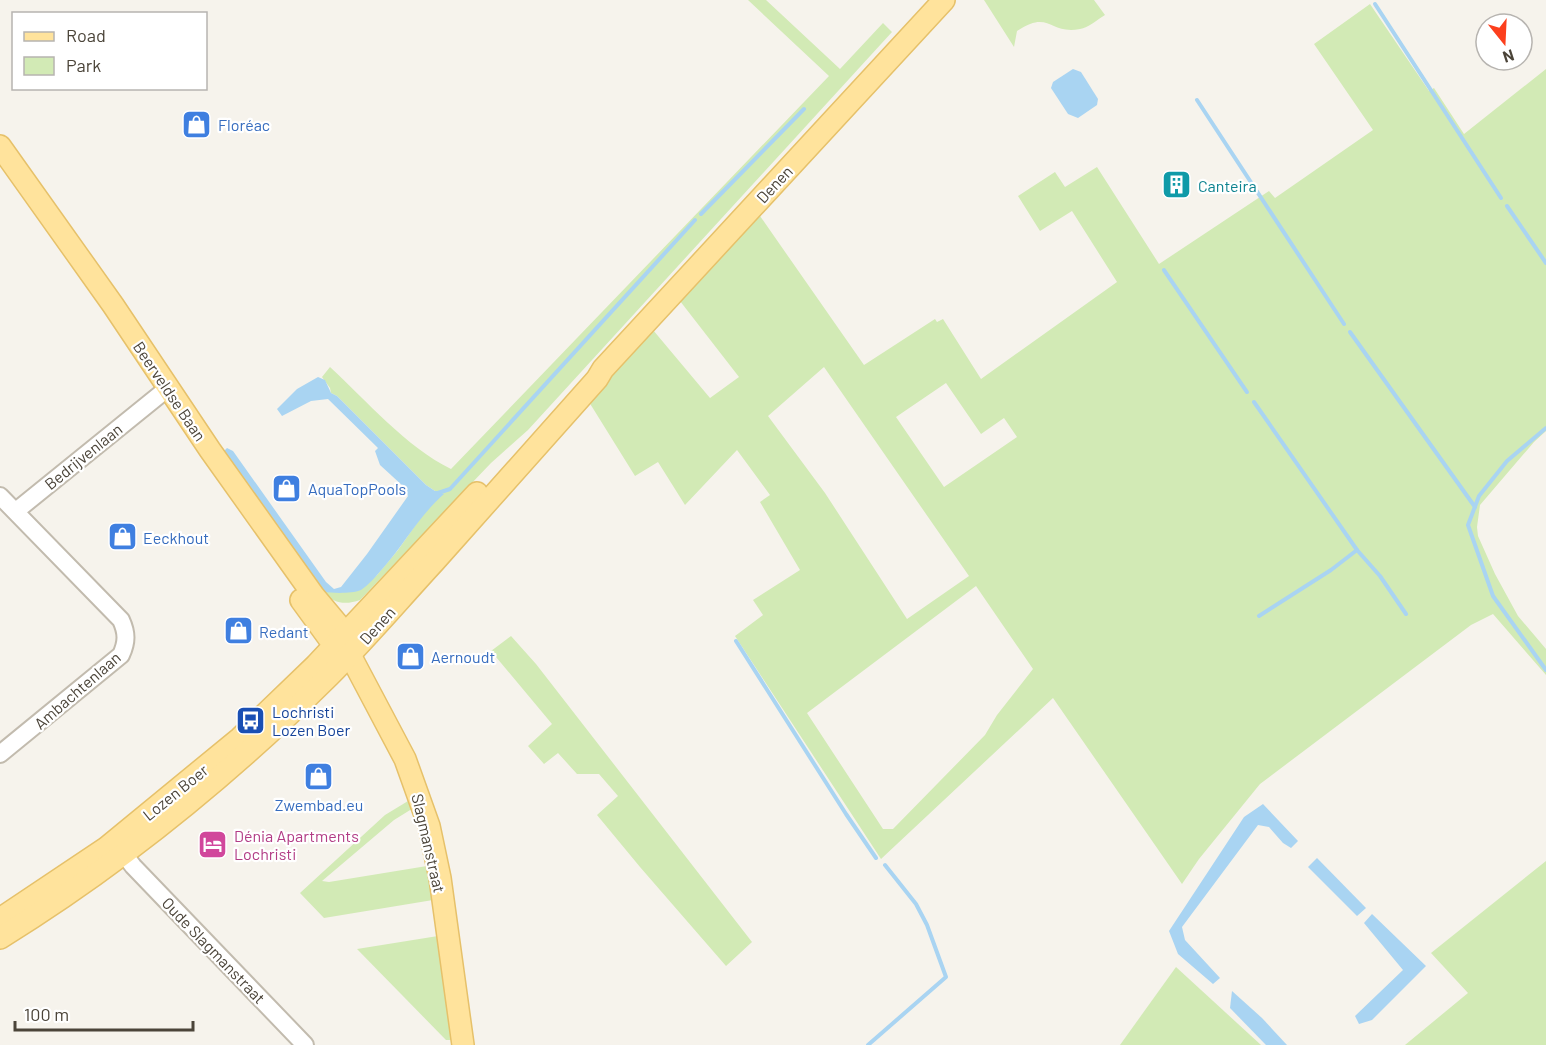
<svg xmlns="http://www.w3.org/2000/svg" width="1546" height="1045" viewBox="0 0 1546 1045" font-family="Barlow,sans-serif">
<rect width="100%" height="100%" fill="#f6f3ec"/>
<g fill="#d2eab5" fill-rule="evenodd">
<path d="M748 0H766L840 69 883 23 892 32 528 430 491 463 360 600C346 605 334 604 323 592L360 590 377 575 398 550 438 493 426 485 337 396 331 393 330 388 322 377 330 367C367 401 406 447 451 469L829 76Z"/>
<path d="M984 0H1094L1105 15C1098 19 1088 28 1080 29 1049 35 1050 9 1017 31L1014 47Z"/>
<path d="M1370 4 1429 91 1434 88 1464 134 1546 69V431L1534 442 1480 505 1477 527 1478 536 1495 574 1518 616 1546 649V675L1493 614 1471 625 1260 784 1199 859 1182 884 1053 698 881 859 735 636 763 615 753 600 800 570 760 502 770 495 737 450 685 505 658 462 635 476 589 402 653 330 710 398 739 377 680 301 760 216 864 365 935 319 937 322 943 319 981 379 1117 282 1072 211 1040 231 1018 196 1055 172 1065 187 1097 167 1159 264 1269 191 1275 198 1373 130 1314 44ZM824 367 969 576 907 619 825 493 768 416ZM946 383 981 434 1004 418 1017 437 944 487 896 417ZM976 586 1033 669 997 715 985 735 893 829H883L807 713Z"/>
<path d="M511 636 536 664 752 942 726 966 640 867 597 815 618 796 599 774H577L558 753 544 764 528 746 552 724 491 651Z"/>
<path d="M413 798 415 807 394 820 322 881 329 882 427 866 433 900 324 918 300 893 385 815Z"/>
<path d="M1546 861V1045H1405L1468 993 1431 953Z"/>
<path d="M438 936 453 1040H446L357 949Z"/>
<path d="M1176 967 1261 1045H1120Z"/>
</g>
<g fill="#a9d4f2">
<path d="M1073 69 1081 72 1098 99 1097 105 1078 118 1068 114 1051 88 1053 82Z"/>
<path d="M318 377 325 380 331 393 337 396 426 485 438 493 444 494C420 515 405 543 384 567 378 574 369 585 361 590 351 594 333 593 323 592L223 452 227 448 233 451 326 582 334 589 341 587 367 554 408 496 404 487 380 465 375 451 378 448 328 399 311 401 282 416 277 409 297 389Z"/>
<path d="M1263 804 1298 841 1291 848 1283 843 1269 827 1258 825 1182 927 1185 940 1220 978 1213 984 1178 954 1169 931 1244 817Z"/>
<path d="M1317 858 1366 908 1357 916 1308 867Z"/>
<path d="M1372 914 1426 966 1372 1020 1359 1024 1355 1016 1403 970 1364 923Z"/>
<path d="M1232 991 1262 1018 1287 1045H1266L1230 1008Z"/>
</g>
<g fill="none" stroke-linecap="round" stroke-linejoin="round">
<g stroke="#a9d4f2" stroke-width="4">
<path d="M1375 4 1501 198"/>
<path d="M1197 100 1344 324"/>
<path d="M1507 206 1546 263"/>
<path d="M701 214 804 109"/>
<path d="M1164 270 1247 392"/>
<path d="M1350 332 1475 507"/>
<path d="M1254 402 1357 550 1380 576 1406 614"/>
<path d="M1546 428 1507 461 1479 496 1468 525 1493 596 1546 670"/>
<path d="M434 493H438L450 489 695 220"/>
<path d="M1259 616 1331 570 1357 550"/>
<path d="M736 641 846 814 876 858"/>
<path d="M868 1045 946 977 927 925 916 904 885 865"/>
</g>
<defs>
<g id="minor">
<path d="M0 496 121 620C127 633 127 642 121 655L0 754"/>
<path d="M16 511 168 388"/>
<path d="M123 853 133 866 305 1045"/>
</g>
<g id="major">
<path d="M0 146 113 305 210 450 314 596 345 633 350 655 405 759 429 826 440 878 463 1045"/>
<path d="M301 600 333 644 344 651"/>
<path d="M0 919 106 848 240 738 316 665 477 493"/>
<path d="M0 938C118 865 231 773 329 676 366 639 399 600 434 562 488 501 543 440 597 379L603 369 944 0"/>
</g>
</defs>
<use href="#minor" stroke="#c2bbae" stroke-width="20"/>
<use href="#major" stroke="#e6c16a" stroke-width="24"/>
<use href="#minor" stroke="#fff" stroke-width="16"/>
<use href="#major" stroke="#ffe39c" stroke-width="21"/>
</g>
<defs>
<symbol id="shop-square" viewBox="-11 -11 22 22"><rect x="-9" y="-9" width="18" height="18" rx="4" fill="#3f7fe0" stroke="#fff"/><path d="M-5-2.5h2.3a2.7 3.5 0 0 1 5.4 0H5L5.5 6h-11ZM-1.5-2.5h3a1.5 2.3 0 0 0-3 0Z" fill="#fff"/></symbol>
<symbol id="building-square" viewBox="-11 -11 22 22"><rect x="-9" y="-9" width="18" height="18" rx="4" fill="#0f9aa8" stroke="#fff"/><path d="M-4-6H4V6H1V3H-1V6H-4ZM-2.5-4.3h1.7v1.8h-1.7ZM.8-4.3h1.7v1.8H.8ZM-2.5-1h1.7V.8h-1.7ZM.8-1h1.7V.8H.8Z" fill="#fff"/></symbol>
<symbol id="bus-square" viewBox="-11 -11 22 22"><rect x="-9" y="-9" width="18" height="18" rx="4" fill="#1a4fb4" stroke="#fff"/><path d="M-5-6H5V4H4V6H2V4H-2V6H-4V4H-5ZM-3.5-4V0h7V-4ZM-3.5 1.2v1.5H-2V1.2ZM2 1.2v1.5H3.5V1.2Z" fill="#fff"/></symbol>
<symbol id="hotel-square" viewBox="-11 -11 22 22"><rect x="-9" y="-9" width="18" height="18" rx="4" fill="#d1479c" stroke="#fff"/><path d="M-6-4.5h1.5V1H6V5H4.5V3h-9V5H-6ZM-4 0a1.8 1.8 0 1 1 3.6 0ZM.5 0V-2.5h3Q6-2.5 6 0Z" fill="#fff"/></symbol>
</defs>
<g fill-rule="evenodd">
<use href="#shop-square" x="180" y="108" width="33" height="33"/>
<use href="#building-square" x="1160" y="168" width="33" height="33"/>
<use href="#shop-square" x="270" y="472" width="33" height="33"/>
<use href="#shop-square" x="106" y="520" width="33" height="33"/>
<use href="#shop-square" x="222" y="614" width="33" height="33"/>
<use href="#shop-square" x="394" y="640" width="33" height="33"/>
<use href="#bus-square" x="234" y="704" width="33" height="33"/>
<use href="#shop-square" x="302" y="760" width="33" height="33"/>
<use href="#hotel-square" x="196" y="828" width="33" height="33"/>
</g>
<g text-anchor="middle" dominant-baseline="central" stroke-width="4.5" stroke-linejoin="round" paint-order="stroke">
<g font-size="16" fill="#366cbe" stroke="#fff" text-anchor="start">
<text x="218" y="124">Floréac</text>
<text x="308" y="488">AquaTopPools</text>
<text x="143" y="537">Eeckhout</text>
<text x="259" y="631">Redant</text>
<text x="431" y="656">Aernoudt</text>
<text x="319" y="804" text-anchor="middle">Zwembad.eu</text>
</g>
<g font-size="16" fill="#4b4439" stroke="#fff">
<text transform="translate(774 184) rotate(-47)">Denen</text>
<text transform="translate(170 391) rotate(56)">Beerveldse Baan</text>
<text transform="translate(83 456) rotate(-39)">Bedrijvenlaan</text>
<text transform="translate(377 625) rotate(-48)">Denen</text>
<text transform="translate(77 690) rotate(-41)">Ambachtenlaan</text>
<text transform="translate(175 792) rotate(-39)">Lozen Boer</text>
<text transform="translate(429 843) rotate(77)">Slagmanstraat</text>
<text transform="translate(214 950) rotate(46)">Oude Slagmanstraat</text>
</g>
<g font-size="16" fill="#0d838f" stroke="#fff" text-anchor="start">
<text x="1198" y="185">Canteira</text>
</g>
<g font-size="16" fill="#164399" stroke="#fff" text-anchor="start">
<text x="272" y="711">Lochristi<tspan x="272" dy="18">Lozen Boer</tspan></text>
</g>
<g font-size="16" fill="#b23c85" stroke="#fff" text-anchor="start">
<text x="234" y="835">Dénia Apartments<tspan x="234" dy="18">Lochristi</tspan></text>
</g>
</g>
<rect x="12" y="12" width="195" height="78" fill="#ffffff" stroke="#b7b4b0" stroke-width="1.5"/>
<rect x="24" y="32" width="30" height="9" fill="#ffe39c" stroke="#b7b4b0" stroke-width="1.5"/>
<text x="66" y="42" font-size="18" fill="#4b4439">Road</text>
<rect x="24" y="57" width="30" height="18" fill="#d2eab5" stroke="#b7b4b0" stroke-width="1.5"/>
<text x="66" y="72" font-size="18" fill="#4b4439">Park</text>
<g transform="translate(1504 42) rotate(162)"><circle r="28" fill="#ffffff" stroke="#b7b4b0" stroke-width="1.5"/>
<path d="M0-4.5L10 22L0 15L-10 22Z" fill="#fc3f1d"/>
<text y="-9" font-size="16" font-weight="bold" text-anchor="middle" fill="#4b4439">N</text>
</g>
<path d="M15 1021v9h178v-9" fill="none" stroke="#4b4439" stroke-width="3"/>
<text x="24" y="1021" font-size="18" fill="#4b4439" stroke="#ffffff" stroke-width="4.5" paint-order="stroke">100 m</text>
</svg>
